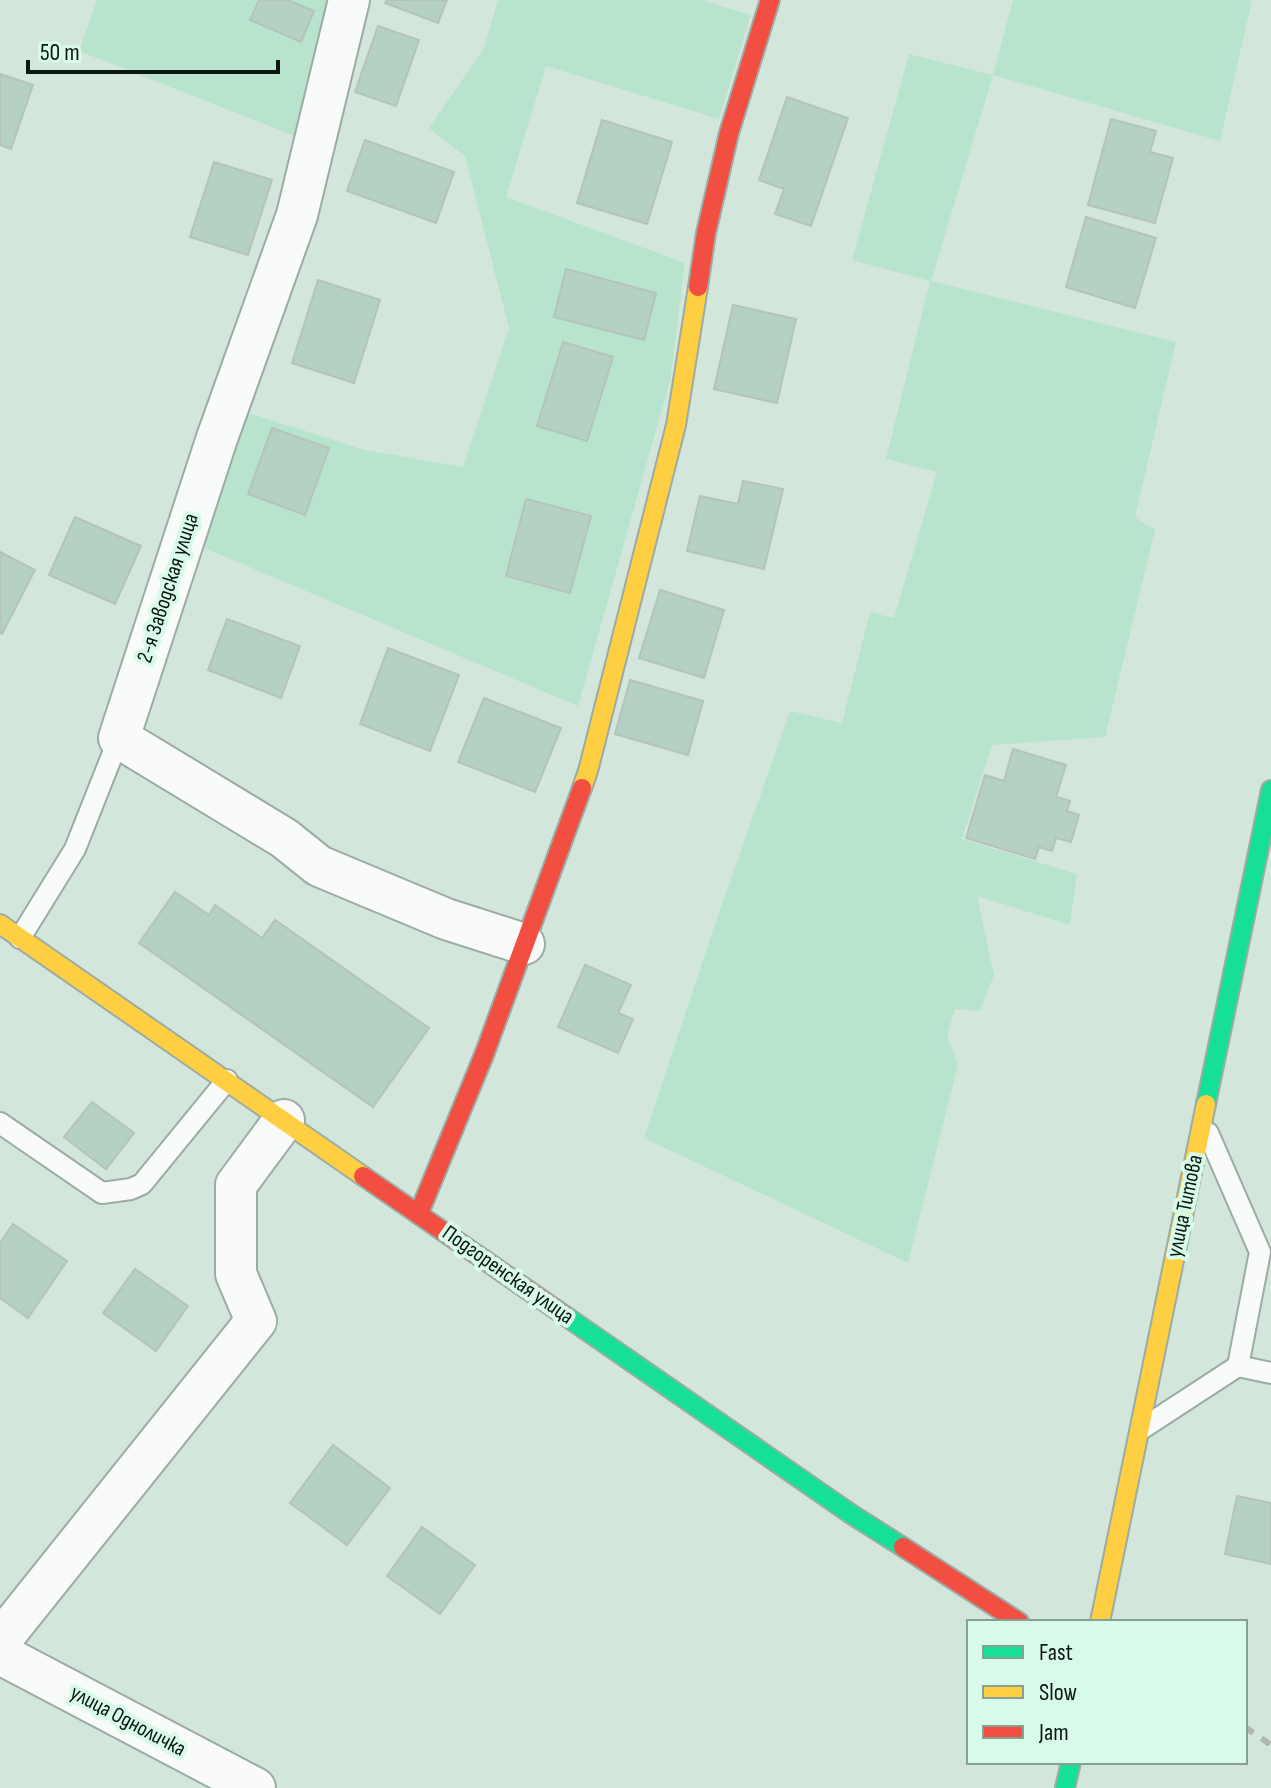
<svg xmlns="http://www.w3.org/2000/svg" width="1271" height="1788" viewBox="0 0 1271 1788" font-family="'Sofia Sans Condensed',sans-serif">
<rect width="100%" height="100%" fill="#d3e6dc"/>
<g fill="#b8e4ce">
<path d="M97 0H337L295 136 79 51Z"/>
<path d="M498 0H701L751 15 719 119 546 66 506 197 685 263 670 381 578 706 202 547 245 412 365 450 463 467 509 328 465 156 429 128 484 48Z"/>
<path d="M1013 0H1252L1220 141 993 75 931 281 1176 342 1135 517 1155 530 1105 737 992 745 962 839 1077 874 1070 925 977 896 994 975 980 1011 955 1009 947 1035 958 1065 908 1263 644 1138 713 930 790 711 842 723 870 612 894 618 937 472 886 459 930 281 852 260 909 54 993 75Z"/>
</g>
<g fill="#b4d1c3" stroke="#b4c3bb" stroke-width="2">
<path d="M259 0H288L314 11 301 42 250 20Z"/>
<path d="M387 0H447L438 23 385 3Z"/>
<path d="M378 26 419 40 396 106 355 92Z"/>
<path d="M0 74 33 85 11 149 0 145Z"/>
<path d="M787 97 848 118 811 226 775 214 784 189 759 180Z"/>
<path d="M1111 119 1156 131 1150 152 1173 158 1155 223 1088 205Z"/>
<path d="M602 120 672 142 647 224 577 203Z"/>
<path d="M365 140 454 172 436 223 347 191Z"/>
<path d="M214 162 272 180 248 255 190 237Z"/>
<path d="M1086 217 1156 238 1135 308 1066 287Z"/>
<path d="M566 269 656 293 644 340 554 317Z"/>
<path d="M318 280 380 300 354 383 292 363Z"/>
<path d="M733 305 796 319 777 403 714 389Z"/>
<path d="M563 342 613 357 587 441 537 426Z"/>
<path d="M272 428 329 448 305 515 248 494Z"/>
<path d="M743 481 783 489 764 569 687 551 700 496 738 504Z"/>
<path d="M526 499 591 516 570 593 506 576Z"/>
<path d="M75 517 141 546 115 604 49 575Z"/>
<path d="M0 552 35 570 2 634 0 633Z"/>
<path d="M660 590 724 610 704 678 639 658Z"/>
<path d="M227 619 300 646 281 698 208 670Z"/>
<path d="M388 648 459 675 430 751 360 724Z"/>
<path d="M630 680 703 701 688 755 615 734Z"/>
<path d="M484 698 561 728 535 792 458 762Z"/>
<path d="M1013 749 1066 765 1056 797 1070 801 1067 811 1079 815 1071 842 1056 838 1052 851 1039 847 1035 859 966 838 985 775 1004 781Z"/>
<path d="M175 892 209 915 215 905 262 938 275 920 429 1028 373 1107 139 943Z"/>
<path d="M585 965 631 985 618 1013 633 1019 618 1053 558 1027Z"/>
<path d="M92 1102 134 1133 106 1169 64 1137Z"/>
<path d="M13 1224 67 1261 28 1318 0 1298V1243Z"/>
<path d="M135 1269 188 1306 156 1351 103 1313Z"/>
<path d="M333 1445 390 1488 347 1545 290 1503Z"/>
<path d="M1237 1496 1271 1503V1564L1225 1554Z"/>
<path d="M422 1527 475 1565 440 1614 387 1576Z"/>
</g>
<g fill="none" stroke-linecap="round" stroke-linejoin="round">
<defs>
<g id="lane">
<path d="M20 938 75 849 119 738"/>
<path d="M0 1123 102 1193 131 1189 142 1184 227 1080"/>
<path d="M1238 1366 1271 1373"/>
<path d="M1143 1428 1238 1366 1260 1252 1208 1133"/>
</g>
<g id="street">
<path d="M349 0 297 215 217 438 119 738 284 838 319 866 446 919 524 944"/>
<path d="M0 1641 256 1321 236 1274V1185L284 1120"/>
<path d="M0 1654 255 1788"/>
</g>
<g id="fast">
<path d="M1206 1104 1271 790"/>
<path d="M564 1315 851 1514 903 1547"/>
<path d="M1065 1788 1071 1762"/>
</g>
<g id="slow">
<path d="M582 788 588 771 676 425 698 287"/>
<path d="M0 924 363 1176"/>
<path d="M1100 1622 1206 1104"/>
</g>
<g id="jam">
<path d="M698 287 706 233 729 133 770 0"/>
<path d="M363 1176 564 1315"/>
<path d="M419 1213 484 1055 582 788"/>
<path d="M903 1547 1019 1622"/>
</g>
</defs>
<use href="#lane" stroke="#9caba3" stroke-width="24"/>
<use href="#street" stroke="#9caba3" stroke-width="44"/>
<use href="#fast" stroke="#9caba3" stroke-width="22"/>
<use href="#slow" stroke="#9caba3" stroke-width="22"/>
<use href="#jam" stroke="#9caba3" stroke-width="22"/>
<use href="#lane" stroke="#f8fbfa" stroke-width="20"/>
<use href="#street" stroke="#f8fbfa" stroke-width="40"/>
<use href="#fast" stroke="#16e098" stroke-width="18"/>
<use href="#slow" stroke="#ffcf43" stroke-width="18"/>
<use href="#jam" stroke="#f24e42" stroke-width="18"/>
<path stroke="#afb3b1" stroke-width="6" stroke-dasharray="10 10" stroke-linecap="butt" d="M1245 1727 1271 1745"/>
</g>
<g text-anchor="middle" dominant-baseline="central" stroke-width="8" stroke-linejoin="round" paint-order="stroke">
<g font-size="22" fill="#0b1711" stroke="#d8fbe9">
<text transform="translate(168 588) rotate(-72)">2-я Заводская улица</text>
<text transform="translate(1185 1206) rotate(-78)">улица Титова</text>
<text transform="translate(508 1275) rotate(35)">Подгоренская улица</text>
<text transform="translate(128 1721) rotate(28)">улица Одноличка</text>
</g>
</g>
<rect x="967" y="1620" width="280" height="144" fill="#d8fbe9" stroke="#86a093" stroke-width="2"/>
<rect x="983" y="1646" width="40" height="12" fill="#16e098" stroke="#86a093" stroke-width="2"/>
<text x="1039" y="1660" font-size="24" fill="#0b1711">Fast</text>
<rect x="983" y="1686" width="40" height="12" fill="#ffcf43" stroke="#86a093" stroke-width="2"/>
<text x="1039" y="1700" font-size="24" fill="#0b1711">Slow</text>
<rect x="983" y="1726" width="40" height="12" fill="#f24e42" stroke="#86a093" stroke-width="2"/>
<text x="1039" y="1740" font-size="24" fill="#0b1711">Jam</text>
<path d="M28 60v12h250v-12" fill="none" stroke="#0b1711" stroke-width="4"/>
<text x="40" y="60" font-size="24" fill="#0b1711" stroke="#d8fbe9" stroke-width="6" paint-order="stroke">50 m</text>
</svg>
